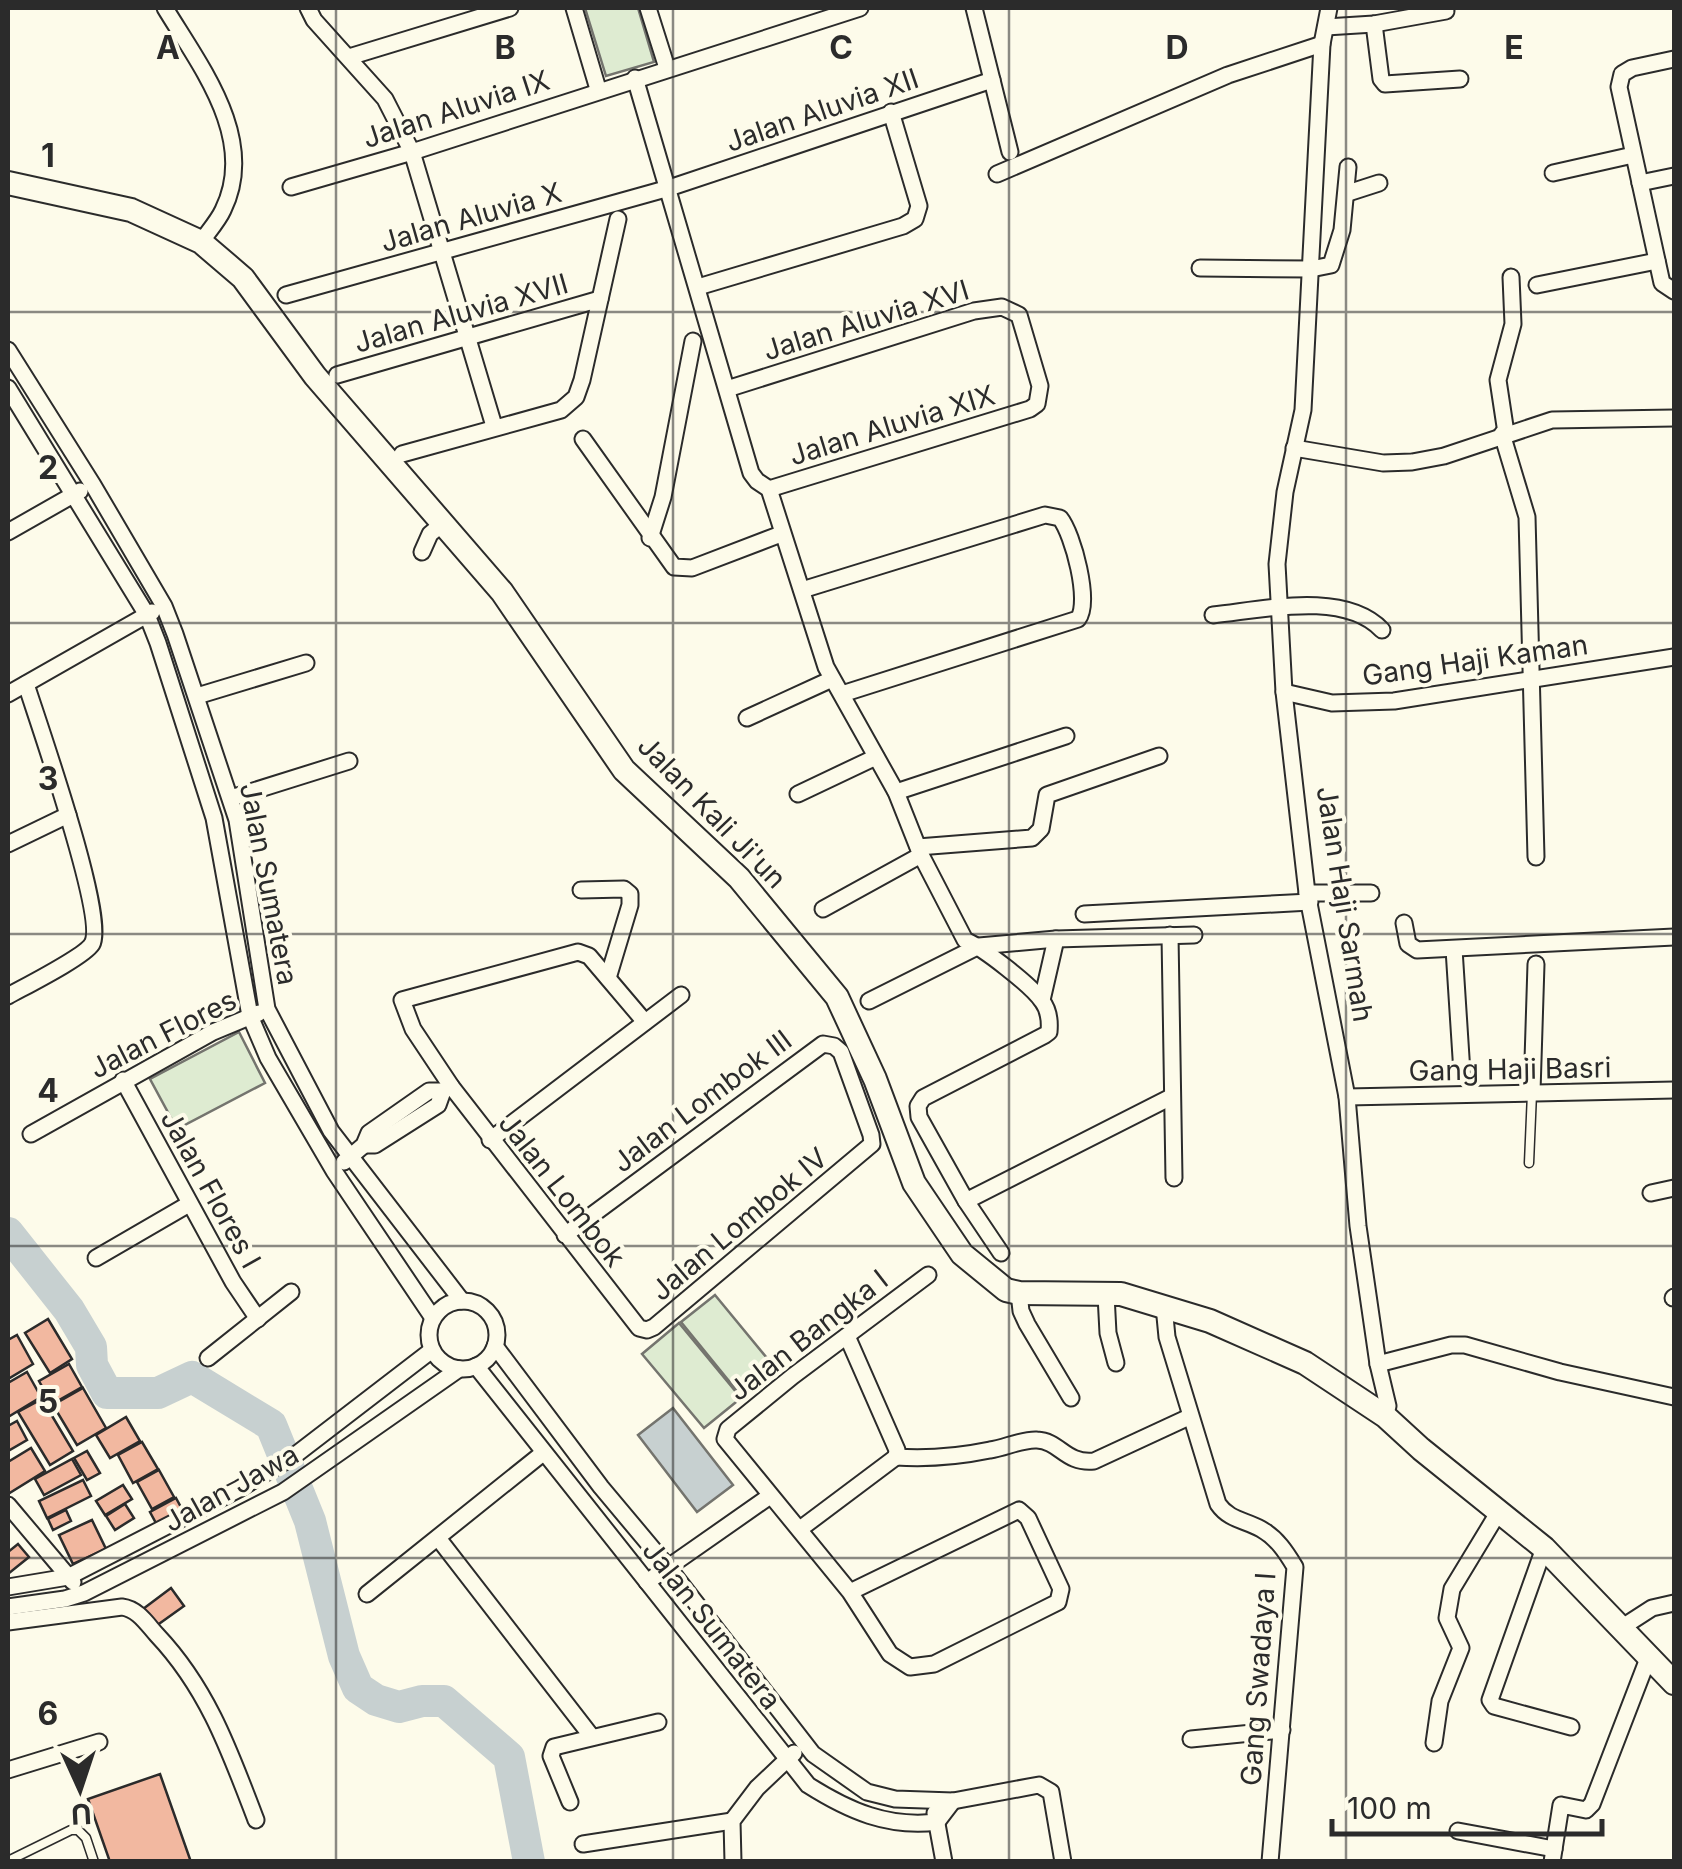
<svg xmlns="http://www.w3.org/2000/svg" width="1682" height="1869" viewBox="0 0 1682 1869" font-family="Inter,sans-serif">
<rect width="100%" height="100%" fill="#fdfbea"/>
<g fill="#deebd1" stroke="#74746e" stroke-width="2.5">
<path d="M585 8H638L654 62 606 76Z"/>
<path d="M239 1032 265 1083 177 1129 150 1079Z"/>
<path d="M715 1295 776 1369 742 1397 681 1322Z"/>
<path d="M679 1323 741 1398 704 1428 642 1354Z"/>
</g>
<path fill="#c7d0d0" stroke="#74746e" stroke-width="2.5" d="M673 1408 733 1485 697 1512 638 1435Z"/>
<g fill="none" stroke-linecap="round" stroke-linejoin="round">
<path stroke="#c7d0d0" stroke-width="32" d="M8 1233 69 1310 91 1347 92 1365 107 1393H158L192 1377 271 1425 310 1521 344 1656 358 1688 376 1700 399 1707 422 1701H444L509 1757 529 1862"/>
</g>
<g fill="#f2b8a0" stroke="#2b2b2b" stroke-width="2.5">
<path d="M48 1319 72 1359 50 1373 25 1333Z"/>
<path d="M17 1335 33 1364 8 1379V1340Z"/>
<path d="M69 1364 82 1387 52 1404 39 1381Z"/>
<path d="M27 1372 41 1397 8 1417V1383Z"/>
<path d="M83 1388 106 1428 77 1445 53 1405Z"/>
<path d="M42 1399 73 1451 50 1465 18 1412Z"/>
<path d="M126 1417 140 1441 110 1458 96 1435Z"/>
<path d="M17 1421 27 1440 8 1451V1426Z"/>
<path d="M142 1442 158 1469 133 1483 118 1455Z"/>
<path d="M31 1448 45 1471 8 1494V1462Z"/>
<path d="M87 1451 100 1473 87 1480 74 1458Z"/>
<path d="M72 1459 81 1475 44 1495 35 1479Z"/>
<path d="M159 1470 174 1497 152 1509 137 1482Z"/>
<path d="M83 1480 91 1496 47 1518 39 1501Z"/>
<path d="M123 1485 132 1499 105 1515 96 1501Z"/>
<path d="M176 1498 183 1511 157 1525 150 1512Z"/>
<path d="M125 1504 134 1518 115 1530 106 1516Z"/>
<path d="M66 1510 71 1521 53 1530 48 1519Z"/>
<path d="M92 1520 106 1549 73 1564 59 1535Z"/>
<path d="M18 1544 29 1557 8 1574V1552Z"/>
<path d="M171 1588 184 1606 156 1626 143 1609Z"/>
<path d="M160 1774 191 1862H110L88 1799Z"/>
</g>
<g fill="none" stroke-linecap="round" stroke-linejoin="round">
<defs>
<g id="lane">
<path d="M1529 1163 1532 1093"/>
<path d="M8 1861 71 1830H78L86 1838 94 1862"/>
</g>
<g id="street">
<path d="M165 8C200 66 258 139 223 210 218 221 208 232 201 242"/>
<path d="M308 8 314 20 385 99 412 152 494 426"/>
<path d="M574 8 598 89"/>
<path d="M648 8 667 68"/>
<path d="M974 8 1010 152"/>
<path d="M1329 8 1322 44 1303 410 1285 492 1277 564 1284 692 1307 893 1347 1097 1358 1226 1378 1364 1388 1406 1385 1416"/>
<path d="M1374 24 1381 79 1385 84 1460 79"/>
<path d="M1326 27 1374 24 1446 11"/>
<path d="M349 57 510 8"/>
<path d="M1674 59 1632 68 1622 74 1619 87 1662 283 1674 291"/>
<path d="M635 78 751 473 757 481 769 489 826 667 896 792 921 855 965 940C983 948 1031 985 1042 1001 1049 1010 1050 1021 1049 1032L1045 1035 923 1098 918 1106 919 1117 966 1201 1001 1253"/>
<path d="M1553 173 1633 155"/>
<path d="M997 174 1228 75 1322 44"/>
<path d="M1640 183 1674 176"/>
<path d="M291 187 412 152 860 8"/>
<path d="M1348 193 1379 183"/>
<path d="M1200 268 1311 269 1331 265 1342 230 1348 167"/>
<path d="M1537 285 1657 261"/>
<path d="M698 287 903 226 915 219 919 206 891 112"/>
<path d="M286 295 669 188 992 80"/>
<path d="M8 350 93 485 164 606 175 634 237 820 267 1009 331 1131 462 1301"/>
<path d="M337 375 600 299"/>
<path d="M8 388 147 615 158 643 214 818 250 1016 268 1058 334 1171 433 1318"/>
<path d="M727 389 974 311 1002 307 1019 315 1040 386 1037 404 1030 409 769 489"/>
<path d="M1506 433 1498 380 1513 324 1511 277"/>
<path d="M1502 434 1527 517 1536 857"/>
<path d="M583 439 674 567 692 568 781 534"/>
<path d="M1294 448 1383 463 1412 462 1444 456 1552 420 1674 418"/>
<path d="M402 454 561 410 576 397 582 380 618 219"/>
<path d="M8 532 80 491"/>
<path d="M650 538 663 497 693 341"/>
<path d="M422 552 430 534 442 524"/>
<path d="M802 590 1045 515 1060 518C1073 534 1091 602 1078 619L842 694"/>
<path d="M1213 615C1262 610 1344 590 1382 630"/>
<path d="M1284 692 1332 703 1394 701 1674 657"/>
<path d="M8 694 152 612"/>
<path d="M197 696 306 663"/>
<path d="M747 718 832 679"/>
<path d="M896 792 1066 736"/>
<path d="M798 794 876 757"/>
<path d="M231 798 349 761"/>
<path d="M8 844 68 815"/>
<path d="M918 847 1032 838 1041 829 1047 795 1159 756"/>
<path d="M581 890 624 889 630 894V905L608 978"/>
<path d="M1307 893H1371"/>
<path d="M823 909 921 855"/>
<path d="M1084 914 1310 902"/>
<path d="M1404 923 1408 944 1417 950 1674 937"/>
<path d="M1170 935 1174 1178"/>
<path d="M1454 949 1462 1073"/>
<path d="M8 996C24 987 84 957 92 944 107 918 38 722 26 684"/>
<path d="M1042 1000 1056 939"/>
<path d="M869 1001 979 946 1056 939 1194 935"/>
<path d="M123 1080 233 1282 258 1319"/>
<path d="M1532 1092 1536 964"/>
<path d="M1347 1097 1674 1090"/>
<path d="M31 1134 213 1032 259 1013"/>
<path d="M490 1140 681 995"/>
<path d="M364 1145H375L438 1105 443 1091"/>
<path d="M344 1162 364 1145 369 1133 429 1091H443L451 1086"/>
<path d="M1651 1193 1674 1188"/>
<path d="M966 1201 1171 1097"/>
<path d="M565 1235 823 1044 834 1046 841 1052 871 1135 872 1144 654 1327 647 1330 639 1328 451 1086 413 1029 402 1000 578 952 589 956 645 1022"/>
<path d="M96 1258 189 1204"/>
<path d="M1019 1293 1021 1311 1027 1324 1071 1398"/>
<path d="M1106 1295 1108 1333 1116 1363"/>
<path d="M1673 1298 1674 1297"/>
<circle cx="463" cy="1335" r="34"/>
<path d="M1164 1306 1167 1337 1218 1504C1229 1520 1245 1520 1261 1529 1277 1538 1286 1552 1295 1567L1270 1862"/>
<path d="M847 1336 897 1450 896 1457"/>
<path d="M495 1346 601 1487 668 1567 813 1754 867 1792 895 1799 953 1801 1039 1785 1051 1792 1063 1862"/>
<path d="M208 1358 291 1292"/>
<path d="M1378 1364 1451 1345H1465L1560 1372 1674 1397"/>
<path d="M476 1366 808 1785C849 1811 888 1828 937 1822L953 1801"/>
<path d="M896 1457C926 1459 961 1456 990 1450 1005 1448 1022 1439 1037 1440 1060 1441 1065 1464 1094 1461L1189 1417"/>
<path d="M8 1505 73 1582"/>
<path d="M800 1529 896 1457"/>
<path d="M438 1538 592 1737"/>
<path d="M1544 1548 1490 1700 1494 1706 1571 1727"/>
<path d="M647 1582 770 1496"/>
<path d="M8 1587 68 1577 239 1489 294 1456 432 1350"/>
<path d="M850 1592 1019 1510 1028 1518 1061 1589 1058 1602 934 1664 910 1667 890 1654 850 1592 725 1439 728 1429 793 1376 928 1275"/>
<path d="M367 1594 543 1453"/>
<path d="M8 1607 65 1599 84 1593 283 1492 459 1369"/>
<path d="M8 1622 122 1607C138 1609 147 1624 157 1635 208 1689 230 1752 256 1820"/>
<path d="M1621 1628 1652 1608 1674 1603"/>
<path d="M1191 1739 1282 1730"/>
<path d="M1434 1743 1440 1701 1461 1648 1447 1618 1452 1589 1498 1513"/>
<path d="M8 1770 99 1742"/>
<path d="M570 1802 551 1756 554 1747 658 1722"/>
<path d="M935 1813 944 1862"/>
<path d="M1458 1831 1554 1849"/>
<path d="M583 1844 732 1821"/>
<path d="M733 1862 732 1821 757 1788 794 1753"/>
<path d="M1552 1862 1561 1805 1586 1810 1592 1804 1649 1656"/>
</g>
<path id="secondary" d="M8 183 131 210 201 242 243 278 315 376 502 592 624 770 739 878 837 997 875 1079 914 1183 962 1254 1006 1290 1019 1293 1121 1294 1210 1321 1305 1363 1385 1416 1421 1449 1544 1548 1674 1683"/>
</defs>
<use href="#lane" stroke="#2b2b2b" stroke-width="11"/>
<use href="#street" stroke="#2b2b2b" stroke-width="19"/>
<use href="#secondary" stroke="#2b2b2b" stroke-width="26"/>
<use href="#lane" stroke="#fdfbea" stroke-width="8"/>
<use href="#street" stroke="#fdfbea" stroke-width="15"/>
<use href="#secondary" stroke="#fdfbea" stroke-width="22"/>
</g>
<path fill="none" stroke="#2b2b2b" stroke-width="2.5" stroke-opacity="0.55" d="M336 8V1862M673 8V1862M1009 8V1862M1346 8V1862M8 312H1674M8 623H1674M8 934H1674M8 1246H1674M8 1558H1674"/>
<g text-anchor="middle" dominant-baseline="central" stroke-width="8" stroke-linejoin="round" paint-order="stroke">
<g font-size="28" fill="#2b2b2b" stroke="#fdfbea">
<text transform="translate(456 109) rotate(-18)">Jalan Aluvia IX</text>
<text transform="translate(822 110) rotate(-19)">Jalan Aluvia XII</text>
<text transform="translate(471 217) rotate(-16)">Jalan Aluvia X</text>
<text transform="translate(461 313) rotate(-16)">Jalan Aluvia XVII</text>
<text transform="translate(866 320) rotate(-17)">Jalan Aluvia XVI</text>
<text transform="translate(892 425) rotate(-17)">Jalan Aluvia XIX</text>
<text transform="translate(1475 660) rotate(-8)">Gang Haji Kaman</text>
<text transform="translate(712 812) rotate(46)">Jalan Kali Ji'un</text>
<text transform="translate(269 884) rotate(79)">Jalan Sumatera</text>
<text transform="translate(1345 904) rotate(81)">Jalan Haji Sarmah</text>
<text transform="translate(163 1034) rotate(-27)">Jalan Flores</text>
<text transform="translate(1510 1069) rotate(-1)">Gang Haji Basri</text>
<text transform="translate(702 1101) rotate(-37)">Jalan Lombok III</text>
<text transform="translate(211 1189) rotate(61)">Jalan Flores I</text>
<text transform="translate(562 1190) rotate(52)">Jalan Lombok</text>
<text transform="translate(739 1224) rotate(-40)">Jalan Lombok IV</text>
<text transform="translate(808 1335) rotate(-38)">Jalan Bangka I</text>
<text transform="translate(231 1488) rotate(-29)">Jalan Jawa</text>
<text transform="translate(712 1625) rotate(52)">Jalan Sumatera</text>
<text transform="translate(1258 1679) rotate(-86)">Gang Swadaya I</text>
</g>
</g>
<g font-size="32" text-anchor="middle" font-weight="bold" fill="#2b2b2b" stroke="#fdfbea" stroke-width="8" stroke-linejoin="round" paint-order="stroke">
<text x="168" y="59">A</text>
<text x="505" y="59">B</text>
<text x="841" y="59">C</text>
<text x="1177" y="59">D</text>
<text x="1514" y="59">E</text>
<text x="48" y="167">1</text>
<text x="48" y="479">2</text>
<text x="48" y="790">3</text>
<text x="48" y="1102">4</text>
<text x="48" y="1413">5</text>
<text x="48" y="1725">6</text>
</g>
<rect width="1682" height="1869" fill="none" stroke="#2b2b2b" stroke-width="20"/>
<g transform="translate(80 1789) rotate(177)" stroke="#fdfbea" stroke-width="8" paint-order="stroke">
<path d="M0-8L18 38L0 25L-18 38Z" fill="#2b2b2b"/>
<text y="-15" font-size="28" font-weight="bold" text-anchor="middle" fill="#2b2b2b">U</text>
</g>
<path d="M1332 1819v15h270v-15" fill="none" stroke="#2b2b2b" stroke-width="5"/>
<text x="1347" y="1819" font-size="30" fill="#2b2b2b" stroke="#fdfbea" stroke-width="8" paint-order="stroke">100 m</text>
</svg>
